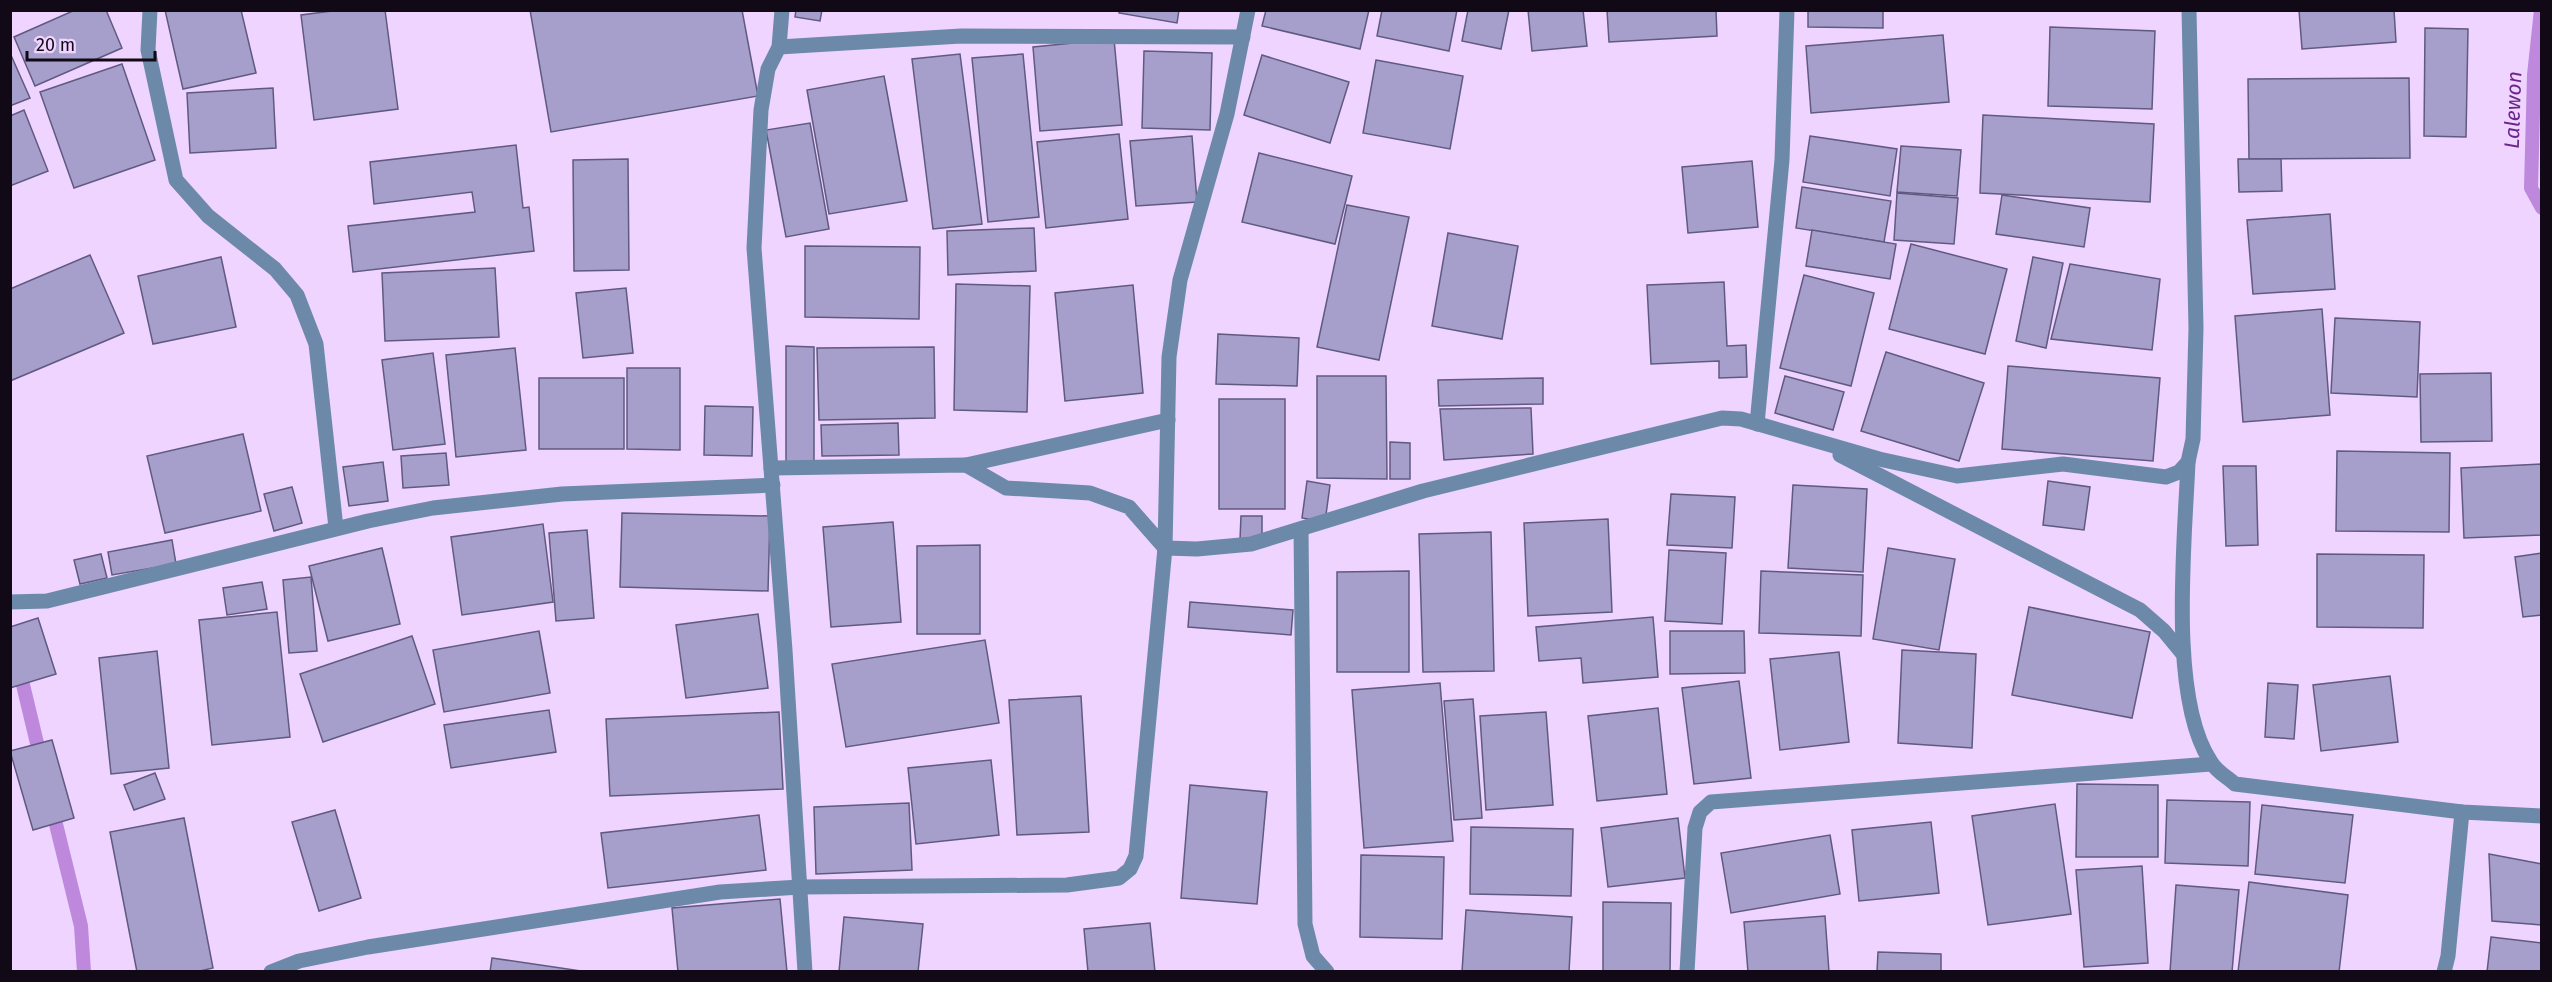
<svg xmlns="http://www.w3.org/2000/svg" width="2552" height="982" viewBox="0 0 2552 982" font-family="'Fira Sans',sans-serif">
<rect width="100%" height="100%" fill="#eed4ff"/>
<g fill="none" stroke-linecap="round" stroke-linejoin="round">
<g stroke="#be88dd" stroke-width="14">
<path d="M2541 10 2534 75 2531 188 2542 208"/>
<path d="M19 668 41 760"/>
<path d="M52 808 81 926 84 972"/>
</g>
</g>
<g fill="#a79fcb" stroke="#605981" stroke-width="1.5">
<path d="M75 10H106L122 48 35 86 14 37Z"/>
<path d="M165 10H241L256 73 183 89Z"/>
<path d="M340 10H385L398 109 314 120 301 15Z"/>
<path d="M530 10H742L758 96 551 132Z"/>
<path d="M796 10H822L820 21 795 17Z"/>
<path d="M1120 10H1179L1177 23 1119 13Z"/>
<path d="M1266 10H1369L1360 49 1262 26Z"/>
<path d="M1382 10H1457L1449 51 1377 36Z"/>
<path d="M1468 10H1509L1501 49 1462 41Z"/>
<path d="M1528 10H1583L1587 46 1532 51Z"/>
<path d="M1607 10H1716L1717 36 1609 42Z"/>
<path d="M1808 10H1883V28L1808 27Z"/>
<path d="M2299 10H2394L2396 42 2302 49Z"/>
<path d="M2050 27 2155 31 2152 109 2048 106Z"/>
<path d="M2425 28 2468 29 2466 137 2424 136Z"/>
<path d="M1943 35 1949 102 1811 113 1806 46Z"/>
<path d="M1114 39 1122 125 1040 131 1033 47Z"/>
<path d="M1144 51 1212 53 1210 130 1142 128Z"/>
<path d="M10 53 30 98 10 106Z"/>
<path d="M960 54 982 224 933 229 912 59Z"/>
<path d="M1023 54 1039 217 988 222 972 58Z"/>
<path d="M1262 55 1349 82 1330 143 1244 115Z"/>
<path d="M1376 60 1463 76 1450 149 1363 133Z"/>
<path d="M122 64 155 160 74 188 40 92Z"/>
<path d="M884 76 907 201 829 214 807 90Z"/>
<path d="M2409 78 2410 158 2249 159 2248 79Z"/>
<path d="M273 88 276 148 190 153 187 93Z"/>
<path d="M24 110 48 171 10 186V116Z"/>
<path d="M1983 115 2154 124 2150 202 1980 193Z"/>
<path d="M810 123 829 229 786 237 766 130Z"/>
<path d="M1119 134 1128 219 1046 228 1037 142Z"/>
<path d="M1192 136 1197 202 1136 206 1130 141Z"/>
<path d="M1810 136 1897 149 1890 196 1803 182Z"/>
<path d="M516 145 523 208 529 207 534 251 353 272 348 226 475 212 472 192 374 204 370 162Z"/>
<path d="M1901 146 1961 150 1957 196 1897 192Z"/>
<path d="M1259 153 1352 176 1335 244 1242 222Z"/>
<path d="M628 159 629 270 574 271 573 160Z"/>
<path d="M2238 159H2281L2282 191 2239 192Z"/>
<path d="M1752 161 1758 227 1688 233 1682 167Z"/>
<path d="M1802 187 1891 201 1884 242 1796 228Z"/>
<path d="M1897 193 1958 198 1954 244 1894 240Z"/>
<path d="M2002 195 2090 208 2084 247 1996 234Z"/>
<path d="M1347 205 1409 217 1379 360 1317 347Z"/>
<path d="M2330 214 2335 289 2253 294 2247 220Z"/>
<path d="M1034 228 1036 271 948 275 947 231Z"/>
<path d="M1812 230 1896 244 1890 279 1806 266Z"/>
<path d="M1448 233 1518 246 1502 339 1432 326Z"/>
<path d="M1911 244 2007 269 1985 354 1889 329Z"/>
<path d="M805 246 920 247 919 319 805 317Z"/>
<path d="M90 255 124 333 10 381V289Z"/>
<path d="M221 257 236 327 153 344 138 276Z"/>
<path d="M2033 257 2063 263 2046 348 2016 341Z"/>
<path d="M2070 264 2160 279 2152 350 2051 339Z"/>
<path d="M495 268 499 337 385 341 382 273Z"/>
<path d="M1804 275 1874 293 1851 386 1780 368Z"/>
<path d="M1724 282 1727 346 1746 345 1747 377 1719 378V361L1651 364 1647 285Z"/>
<path d="M956 284 1030 286 1027 412 954 410Z"/>
<path d="M1133 285 1143 393 1065 401 1055 293Z"/>
<path d="M626 288 633 353 583 358 576 293Z"/>
<path d="M2322 309 2330 415 2243 422 2235 316Z"/>
<path d="M2335 318 2420 322 2417 397 2331 393Z"/>
<path d="M1218 334 1299 338 1297 386 1216 384Z"/>
<path d="M786 346 814 347V464H786Z"/>
<path d="M934 347 935 418 819 420 817 348Z"/>
<path d="M515 348 526 450 456 457 446 355Z"/>
<path d="M1886 352 1984 383 1959 461 1861 431Z"/>
<path d="M433 353 445 444 393 450 382 360Z"/>
<path d="M2008 366 2160 378 2153 461 2002 449Z"/>
<path d="M627 368H680V450L627 449Z"/>
<path d="M2491 373 2492 441 2421 442 2420 374Z"/>
<path d="M1317 376H1386L1387 479 1317 478Z"/>
<path d="M1785 376 1844 392 1833 430 1775 413Z"/>
<rect x="539" y="378" width="85" height="71"/>
<path d="M1543 378V404L1439 406 1438 380Z"/>
<rect x="1219" y="399" width="66" height="110"/>
<path d="M705 406 753 407 752 456 704 455Z"/>
<path d="M1531 408 1533 454 1444 460 1440 409Z"/>
<path d="M898 423 899 455 822 456 821 425Z"/>
<path d="M243 434 261 511 165 533 147 456Z"/>
<path d="M1390 442 1410 443V479H1390Z"/>
<path d="M2337 451 2450 453 2449 532 2336 531Z"/>
<path d="M446 453 449 485 403 488 401 456Z"/>
<path d="M383 462 388 501 349 506 343 467Z"/>
<path d="M2542 464V535L2464 538 2461 468Z"/>
<path d="M2223 466H2256L2258 545 2226 546Z"/>
<path d="M1307 481 1330 485 1325 522 1302 518Z"/>
<path d="M2048 481 2090 487 2084 530 2043 525Z"/>
<path d="M1793 485 1867 489 1863 572 1788 568Z"/>
<path d="M292 487 302 523 274 531 264 494Z"/>
<path d="M1671 494 1735 497 1732 548 1667 545Z"/>
<path d="M622 513 770 516 768 591 620 587Z"/>
<path d="M1241 516H1262V540H1240Z"/>
<path d="M1608 519 1612 612 1528 616 1524 523Z"/>
<path d="M893 522 901 622 831 627 823 527Z"/>
<path d="M543 524 553 602 462 615 451 537Z"/>
<path d="M587 530 594 618 556 621 549 533Z"/>
<path d="M1491 532 1494 671 1423 672 1419 534Z"/>
<path d="M172 540 176 564 112 575 108 552Z"/>
<path d="M980 545V634H917V546Z"/>
<path d="M382 548 400 624 328 641 309 566Z"/>
<path d="M1888 548 1955 559 1939 650 1873 639Z"/>
<path d="M1669 550 1726 553 1722 624 1665 621Z"/>
<path d="M2542 553V615L2523 617 2515 557Z"/>
<path d="M101 554 107 578 80 584 74 560Z"/>
<path d="M2317 554 2424 555 2423 628 2317 627Z"/>
<path d="M1409 571V672H1337V572Z"/>
<path d="M1761 571 1863 575 1861 636 1759 633Z"/>
<path d="M311 577 317 651 289 653 283 580Z"/>
<path d="M262 582 267 609 227 615 223 588Z"/>
<path d="M1190 602 1293 610 1291 635 1188 627Z"/>
<path d="M2029 607 2150 632 2132 718 2012 695Z"/>
<path d="M277 612 290 737 212 745 199 620Z"/>
<path d="M758 614 768 688 686 698 676 625Z"/>
<path d="M1653 617 1658 677 1583 683 1581 658 1539 661 1536 627Z"/>
<path d="M38 618 56 674 10 688V627Z"/>
<path d="M539 631 550 693 444 712 433 650Z"/>
<path d="M1670 631H1744L1745 673 1670 674Z"/>
<path d="M412 636 435 704 323 742 300 674Z"/>
<path d="M985 640 999 723 846 747 832 664Z"/>
<path d="M1902 650 1976 654 1972 748 1898 743Z"/>
<path d="M157 651 169 768 111 774 99 658Z"/>
<path d="M1839 652 1849 742 1780 750 1770 659Z"/>
<path d="M2390 676 2398 742 2321 751 2313 685Z"/>
<path d="M1739 681 1751 778 1694 784 1682 688Z"/>
<path d="M1440 683 1453 841 1364 848 1352 690Z"/>
<path d="M2268 683 2298 685 2294 739 2265 737Z"/>
<path d="M1081 696 1089 832 1017 835 1009 700Z"/>
<path d="M1473 699 1482 818 1454 820 1444 701Z"/>
<path d="M1658 708 1667 794 1597 801 1588 716Z"/>
<path d="M549 710 556 752 451 768 444 725Z"/>
<path d="M779 712 783 789 610 796 606 719Z"/>
<path d="M1546 712 1553 805 1486 810 1480 716Z"/>
<path d="M52 740 74 818 33 830 10 751Z"/>
<path d="M991 760 999 835 916 844 908 768Z"/>
<path d="M155 773 165 799 134 810 124 785Z"/>
<path d="M2077 784 2158 785V857H2076Z"/>
<path d="M1190 785 1267 792 1257 904 1181 898Z"/>
<path d="M2167 800 2250 802 2248 866 2165 863Z"/>
<path d="M909 803 912 870 816 874 814 807Z"/>
<path d="M2055 804 2071 914 1988 925 1972 816Z"/>
<path d="M2262 805 2353 815 2345 883 2255 874Z"/>
<path d="M335 810 361 898 319 911 292 822Z"/>
<path d="M759 815 766 870 608 888 601 833Z"/>
<path d="M184 818 213 968 196 972H137L110 832Z"/>
<path d="M1678 818 1685 878 1608 887 1601 828Z"/>
<path d="M1931 822 1939 893 1859 901 1852 830Z"/>
<path d="M1471 827 1573 829 1571 896 1470 894Z"/>
<path d="M1830 835 1840 894 1731 913 1721 853Z"/>
<path d="M2489 854 2542 864V925L2492 921Z"/>
<path d="M1361 855 1444 857 1442 939 1360 937Z"/>
<path d="M2142 866 2148 963 2084 967 2076 870Z"/>
<path d="M2249 882 2348 895 2339 972H2238Z"/>
<path d="M2176 885 2239 890 2232 972H2170Z"/>
<path d="M780 899 787 972H678L672 908Z"/>
<path d="M1603 902 1671 903 1670 972H1603Z"/>
<path d="M1466 910 1572 917 1569 972H1462Z"/>
<path d="M1825 916 1829 972H1748L1744 922Z"/>
<path d="M844 917 923 924 918 972H839Z"/>
<path d="M1150 923 1155 972H1088L1084 929Z"/>
<path d="M2491 937 2542 943V972H2487Z"/>
<path d="M1878 952 1941 954V972H1877Z"/>
<path d="M492 958 581 971 490 972Z"/>
</g>
<g fill="none" stroke-linecap="round" stroke-linejoin="round">
<g stroke="#6d89aa" stroke-width="15">
<path d="M150 10 148 50 176 180 208 216 275 269 297 295 316 344 336 528"/>
<path d="M782 10 779 47 768 69 761 110 754 248 785 650 805 972"/>
<path d="M779 47 961 36 1243 37"/>
<path d="M1757 424 1782 160 1787 10"/>
<path d="M1840 455 2140 610 2164 631 2183 654"/>
<path d="M2188 462C2185 539 2168 699 2211 762 2216 771 2227 777 2235 784L2462 812 2542 816"/>
<path d="M966 465 1168 420"/>
<path d="M771 468 966 465 1006 488 1090 493 1129 507 1165 548 1197 549 1251 544 1423 491 1722 418 1741 419 1879 459 1957 476 2063 464 2166 477 2179 472 2188 462 2193 439 2196 328 2189 10"/>
<path d="M1301 529 1305 924 1313 956 1327 972"/>
<path d="M10 602 47 601 368 521 433 508 562 494 773 485"/>
<path d="M271 972 299 961 368 947 720 892 800 887 1067 885 1119 878 1130 869 1136 856 1165 548 1169 357 1180 280 1227 114 1248 10"/>
<path d="M1687 972 1695 828 1700 812 1711 802 2211 764"/>
<path d="M2444 972 2448 956 2462 812"/>
</g>
</g>
<g text-anchor="middle" dominant-baseline="central" stroke-width="4.5" stroke-linejoin="round" paint-order="stroke">
<g font-size="21" font-style="italic" fill="#6a268a" stroke="#eed4ff">
<text transform="translate(2513 110) rotate(-88)">Lalewon</text>
</g>
</g>
<rect width="2552" height="982" fill="none" stroke="#120917" stroke-width="24"/>
<path d="M27 51v9h128v-9" fill="none" stroke="#120917" stroke-width="3"/>
<text x="36" y="51" font-size="18" fill="#120917" stroke="#eed4ff" stroke-width="4.5" paint-order="stroke">20 m</text>
</svg>
